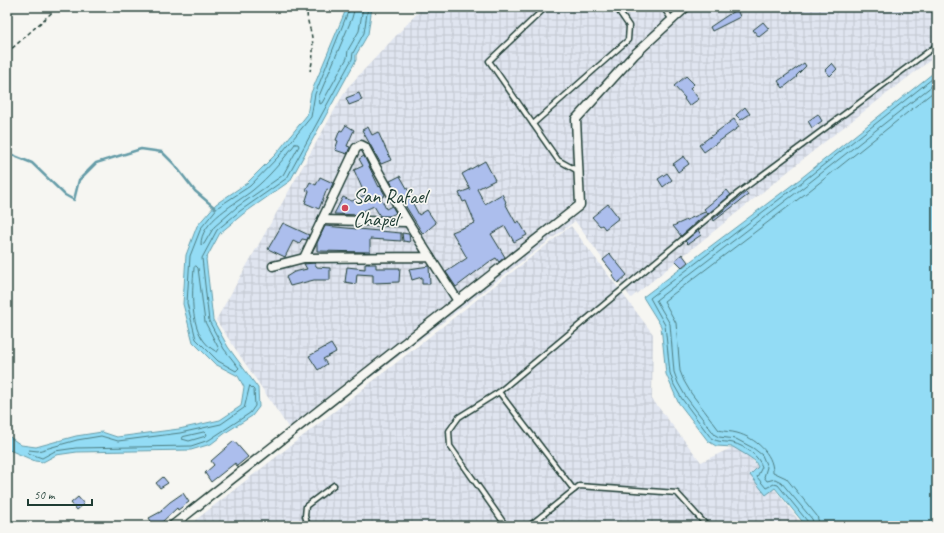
<svg xmlns="http://www.w3.org/2000/svg" width="944" height="533" viewBox="0 0 944 533" font-family="Caveat,sans-serif">
<defs>
<pattern id="industrial-grid" width="8" height="8" patternUnits="userSpaceOnUse"><rect width="8" height="8" fill="#e0e5f0"/><path d="M0 4h8M4 0v8" fill="none" stroke="#c0c5ce"/></pattern>
</defs>
<rect width="100%" height="100%" fill="#f6f6f2"/>
<filter id="ink" filterUnits="userSpaceOnUse"><feTurbulence type="fractalNoise" baseFrequency=".025" numOctaves="2"/><feDisplacementMap in="SourceGraphic" scale="8" xChannelSelector="R" yChannelSelector="G"/><feConvolveMatrix kernelMatrix="1 2 1 2 8 2 1 2 1" color-interpolation-filters="sRGB"/></filter>
<g filter="url(#ink)">
<g fill="url(#industrial-grid)">
<path d="M423 7H937V55L827 140 631 298 575 221 294 436 216 320 347 88Z"/>
<path d="M571 226 653 334 652 399 701 462 740 444 803 526H188Z"/>
</g>
<g fill="#93dcf5" stroke="#659ca8">
<path d="M347 7H372L368 34 356 55V60L290 181 243 214 220 233 206 259 213 320 228 347 258 388 259 407 252 416 228 431 211 444 191 450 77 452 56 455 43 462 35 461 7 449V435L21 445 36 447 76 436 102 432 117 437 179 429 220 420 241 406 244 387 238 376 215 364 193 342 183 304 186 255 197 226 216 204 247 183 276 154 307 115 311 93Z"/>
<path d="M937 70V526H806L775 488 766 495 750 475 758 467 755 461 748 456 733 447 716 446 708 441 678 402 666 374 661 326 643 297 800 179Z"/>
</g>
<g fill="none" stroke-linecap="round" stroke-linejoin="round">
<g stroke="#4d7d81" stroke-width="1">
<path d="M350 7 315 94 311 117 279 156 250 186 218 207 201 228 190 256 187 303 196 339 218 361 236 371 239 368 224 349 209 321 202 258 217 230 240 211 287 178 352 59 353 53 364 33 368 7"/>
<path d="M355 7 352 18 319 96 320 104 322 103 347 58 348 50 359 31 363 7"/>
<path d="M295 144H298L299 146 283 175 237 207 214 227 204 244 201 245C200 221 237 203 253 190 269 177 283 160 295 144Z"/>
<path d="M196 266 198 268 205 322 219 349 217 352C188 337 192 295 194 268Z"/>
<path d="M250 386 254 390 255 406 250 413 209 440 191 446 76 448 55 451 42 458 28 453 29 450 38 451 77 440 101 436 118 441 180 433 221 424 244 408Z"/>
<path d="M205 432 207 434 206 436 189 441 182 439 183 437Z"/>
<path d="M809 526 808 522 778 485 774 484 766 488 757 477 762 467C759 456 745 446 733 443 725 441 719 443 711 438L682 399 674 385 670 373 665 325 650 298 802 182 937 75"/>
<path d="M814 526 812 519 781 482 775 479 767 481 764 477 767 467 762 455 753 448 736 439 719 437 715 435 686 397 678 383 674 372 670 324 656 300 805 186 937 82"/>
<path d="M820 526 817 516 786 478 773 472C773 453 755 438 737 433 731 431 724 432 719 430L691 393 684 381 680 371 676 323 664 301 809 191 937 89"/>
</g>
<path stroke="#659ca8" stroke-width="2.5" d="M7 153 32 163 65 195 74 200 79 180 96 163 141 149 162 152 174 164 195 191 215 208"/>
</g>
<g fill="#acbeed" stroke="#1f3d34">
<path d="M737 9 740 17 712 31 710 27Z"/>
<path d="M763 22 769 29 759 37 753 30Z"/>
<path d="M804 63 806 66 796 76 797 77 783 88 778 81Z"/>
<path d="M832 63 837 69 830 76 825 70Z"/>
<path d="M686 76 694 84 690 88 699 99 689 106 684 99 685 98 674 86Z"/>
<path d="M359 93 362 100 349 105 346 98Z"/>
<path d="M745 107 750 114 741 120 736 115Z"/>
<path d="M818 114 822 121 812 128 808 121Z"/>
<path d="M734 119 739 127 704 152 699 145Z"/>
<path d="M346 125 354 130 347 146 350 147 347 154 335 150 338 141 336 140 340 130 342 131Z"/>
<path d="M368 127 372 135 378 132 391 160 381 164 362 130Z"/>
<path d="M364 156 379 187 380 186 385 195 381 198 386 209 392 206 396 213 390 216H380L374 206 359 213 361 215 334 214 343 197 352 201 365 195 354 170 363 166 359 159Z"/>
<path d="M684 156 689 164 678 172 673 164Z"/>
<path d="M485 161 495 180 477 189 485 204 502 194 506 202 505 203 516 223 519 221 527 235 514 242 505 226 491 234 505 257 499 262 496 258 489 262 456 287 446 272 467 258 452 232 475 223 466 201 463 202 459 193 470 189 462 174Z"/>
<path d="M667 173 672 180 663 187 658 179Z"/>
<path d="M400 176 411 195 409 196 419 215 427 210 436 223 423 234 390 181Z"/>
<path d="M320 177 333 183 330 190 327 189 319 209 305 203 309 191 306 190 310 182 316 185Z"/>
<path d="M727 190 731 195 708 214 704 209Z"/>
<path d="M746 192 748 195 714 221 713 219Z"/>
<path d="M608 204 619 218 605 229 602 225 600 226 592 217Z"/>
<path d="M705 212 706 214 681 236 673 226Z"/>
<path d="M283 223 309 235 307 240 302 239 299 244 293 241 285 257 268 249Z"/>
<path d="M325 226 401 233V241L370 239V252L317 251V243Z"/>
<path d="M698 230 701 235 688 244 685 241Z"/>
<path d="M402 233 409 234 410 242 403 241Z"/>
<path d="M610 254 627 275 618 283 612 275 614 274 603 260Z"/>
<path d="M682 254 688 262 682 267 675 260Z"/>
<path d="M314 263 317 267 330 268V280H314L290 286 286 277 294 272 307 269 304 264Z"/>
<path d="M365 264H376V268H400L399 282 373 283V275L357 274 356 284 345 282 347 267 365 269Z"/>
<path d="M429 266 430 284H422V277L412 280 409 269Z"/>
<path d="M331 344 336 352 323 359 327 364 318 370 309 356Z"/>
<path d="M234 441 248 457 237 466 235 463 211 482 205 473 214 465 211 461Z"/>
<path d="M163 477 168 483 160 488 156 483Z"/>
<path d="M183 493 189 502 178 510 177 508 162 522 154 526 149 518 162 511 161 510 170 502Z"/>
<path d="M78 497 84 504 77 510 71 503Z"/>
</g>
<g fill="none" stroke-linecap="round" stroke-linejoin="round">
<defs>
<g id="service">
<path d="M546 7 489 61 558 160 578 171"/>
<path d="M663 7 672 20"/>
<path d="M533 124 628 40 629 26 616 7"/>
<path d="M499 392 459 417 449 431 450 446 506 526"/>
<path d="M574 490 499 392 738 193 937 45"/>
<path d="M308 526 305 516 306 506 334 485"/>
<path d="M529 526 579 486 677 493 707 526"/>
</g>
<g id="minor">
<path d="M322 220 407 222"/>
<path d="M430 257 304 258 356 148 361 145 365 147C393 200 425 250 458 301"/>
<path d="M273 266 304 258"/>
<path d="M172 526 580 205 576 119 634 55 686 7"/>
</g>
</defs>
<use href="#service" stroke="#1f3d34" stroke-width="7"/>
<use href="#minor" stroke="#1f3d34" stroke-width="11"/>
<g stroke="#1f3d34" stroke-width="1.5" stroke-dasharray="4 3" stroke-linecap="butt">
<path d="M309 7C304 17 311 28 312 38 314 50 313 60 310 71"/>
<path d="M7 53 58 7"/>
</g>
<use href="#service" stroke="#f6f6f2" stroke-width="4"/>
<use href="#minor" stroke="#f6f6f2" stroke-width="8"/>
</g>
</g>
<circle fill="#d1495b" stroke="#f6f6f2" stroke-width="1.5" cx="345" cy="208" r="4"/>
<g text-anchor="middle" dominant-baseline="central" stroke-width="3.5" stroke-linejoin="round" paint-order="stroke">
<g font-size="20" fill="#1f3d34" stroke="#f6f6f2" text-anchor="start">
<text x="353" y="196">San Rafael<tspan x="353" dy="23">Chapel</tspan></text>
</g>
</g>
<rect width="944" height="533" fill="none" stroke="#f6f6f2" stroke-width="24"/>
<rect x="12" y="12" width="920" height="509" fill="none" stroke="#1f3d34" stroke-width="1.5" filter="url(#ink)"/>
<path d="M28 499v6h64v-6" fill="none" stroke="#1f3d34" stroke-width="2"/>
<text x="34" y="499" font-size="12" fill="#1f3d34" stroke="#f6f6f2" stroke-width="3" paint-order="stroke">50 m</text>
</svg>
